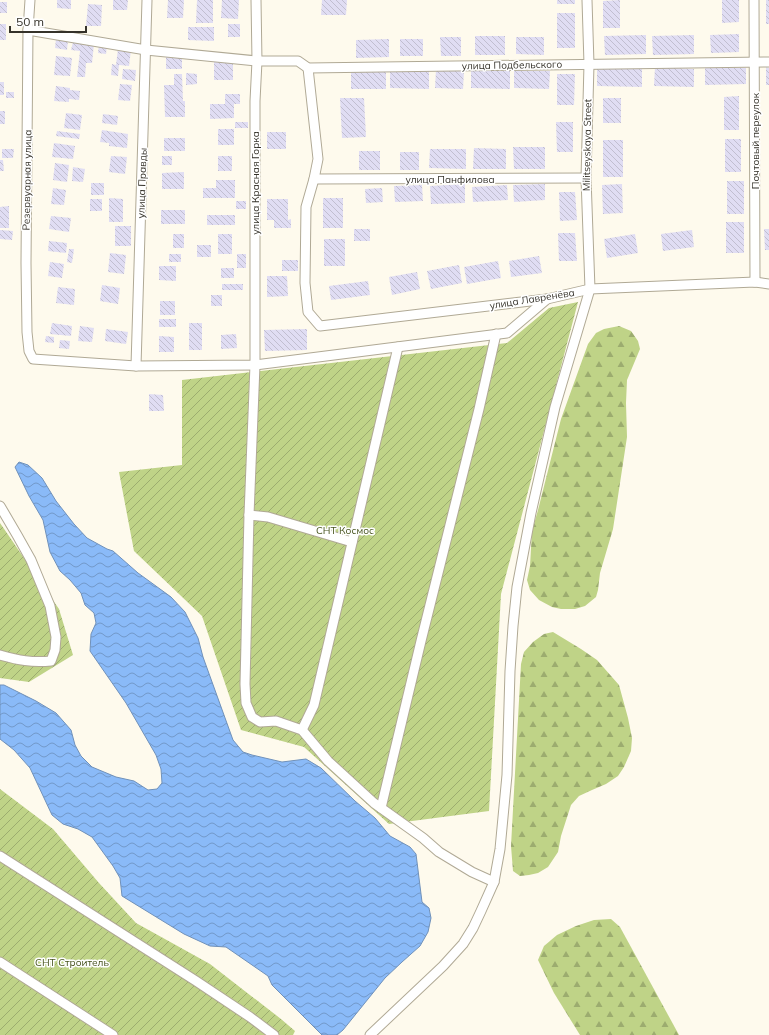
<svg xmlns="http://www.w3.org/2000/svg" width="769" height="1035" viewBox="0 0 769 1035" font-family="Mulish,sans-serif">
<defs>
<pattern id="forest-firs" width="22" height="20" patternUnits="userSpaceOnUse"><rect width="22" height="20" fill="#bfd387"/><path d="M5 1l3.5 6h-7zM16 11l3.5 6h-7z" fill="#9cac6f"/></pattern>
<pattern id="garden-furrows" width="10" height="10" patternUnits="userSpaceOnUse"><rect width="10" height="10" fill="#bfd387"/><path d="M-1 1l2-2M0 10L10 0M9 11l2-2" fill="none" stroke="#9cac6f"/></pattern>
<pattern id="water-waves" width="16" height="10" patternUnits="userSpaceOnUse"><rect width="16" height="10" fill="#8abaf8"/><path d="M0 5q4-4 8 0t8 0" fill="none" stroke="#7298c9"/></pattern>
<pattern id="building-back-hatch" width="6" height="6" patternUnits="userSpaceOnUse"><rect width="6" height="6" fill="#e0ddf3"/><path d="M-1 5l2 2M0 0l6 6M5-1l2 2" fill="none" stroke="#c1bed0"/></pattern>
</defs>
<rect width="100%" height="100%" fill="#fefaed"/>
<g fill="url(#forest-firs)">
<path d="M619 326 631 331 638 341 640 349 627 380 626 403 627 437 613 529 600 573 598 590 596 597 585 606 575 609H561L552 607 539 600 530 590 527 580 530 566 532 531 538 510 561 419 588 344 596 333 604 329Z"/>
<path d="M553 632 581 649 597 660 619 685 628 718 632 738 631 751 624 767 618 776 606 784 592 790 579 796 571 805 561 836 558 852 548 867 538 873 529 875 520 876 513 871 511 846 521 664 524 652 533 642 544 634Z"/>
<path d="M611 919 620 927 679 1035H580L554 993 538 960 544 946 557 935 576 926 594 920Z"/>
</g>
<g fill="url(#garden-furrows)">
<path d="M578 302 501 594 489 811 389 824 304 747 241 730 202 616 134 551 119 472 182 465V380L507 343 549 308Z"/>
<path d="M0 523 59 609 73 655 29 682 0 678Z"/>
<path d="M0 789 53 829 99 883 136 923 210 964 281 1019 295 1031 293 1035H0Z"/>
</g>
<path fill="url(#water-waves)" stroke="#7091ba" d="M19 462 28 465 42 478 56 501 74 524 87 538 107 549 113 551 138 573 171 597 185 612 198 638 203 657 233 740 243 752 252 755 282 762 306 759 321 768 355 801 375 818 390 836 410 847 416 854 422 902 429 908 431 918 428 932 420 946 402 962 385 978 343 1030 337 1035H322L272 985 268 976 226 947 210 946 184 934 122 896 120 878 113 866 92 837 78 829 63 824 52 815 30 768 14 750 0 739V685H4L36 701 56 713 71 730 75 745 81 756 92 767 116 777 134 781 148 790 157 789 162 783 161 769 156 755 126 703 90 651 91 634 96 623 94 613 85 605 81 593 70 580 60 571 50 552 43 520 29 496 15 467Z"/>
<g fill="url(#building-back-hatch)">
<path d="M57 0H71V9L57 8Z"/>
<path d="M113 0H128L127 10H113Z"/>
<path d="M168 0H184L183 18H167Z"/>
<path d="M197 0H213V23H196Z"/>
<path d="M222 0H239L238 19 221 18Z"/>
<path d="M322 0H347L346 15H321Z"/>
<rect x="557" y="0" width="18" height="4"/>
<path d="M620 0V28H603V1Z"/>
<path d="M722 0H739V22L722 23Z"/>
<rect x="766" y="0" width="3" height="24"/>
<rect x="0" y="2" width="7" height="11"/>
<path d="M88 4 102 5 101 26H86Z"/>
<rect x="557" y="13" width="18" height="35"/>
<rect x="0" y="24" width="6" height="16"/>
<rect x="228" y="24" width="12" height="13"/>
<path d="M188 27H214V41L188 40Z"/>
<path d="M739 34V52L711 53 710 35Z"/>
<path d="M646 35V54L605 55 604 36Z"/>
<path d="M694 35V54L653 55 652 36Z"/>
<rect x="475" y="36" width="30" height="19"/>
<path d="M440 37H461V56H441Z"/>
<path d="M516 37H544V55L516 54Z"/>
<path d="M56 39 68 40 67 50 55 48Z"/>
<path d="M389 39V57L356 58V40Z"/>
<rect x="400" y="39" width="23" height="17"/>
<path d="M73 42 94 44 92 63H86L85 77H77L80 51 71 50Z"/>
<path d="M99 44 107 45 106 54 98 53Z"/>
<path d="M118 49 131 50 129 66 119 65 118 76 111 75 112 64 116 65Z"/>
<path d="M56 56 72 58 70 76 54 75Z"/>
<rect x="166" y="56" width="16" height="13"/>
<rect x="214" y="61" width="19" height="19"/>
<path d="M655 67 694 69V87L654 86Z"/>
<path d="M766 67 769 68V85H766Z"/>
<path d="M597 68 642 69V87L597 86Z"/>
<path d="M705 68H746V84L705 85Z"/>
<path d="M123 69 136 70 135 81 122 79Z"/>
<rect x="351" y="69" width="35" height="20"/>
<path d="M390 69 429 70V89L390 88Z"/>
<path d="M436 70 464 71 463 89 435 88Z"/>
<path d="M471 71H510V89L471 88Z"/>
<path d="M514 71H550L549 89 514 88Z"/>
<path d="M186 73 197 74V84L186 85Z"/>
<path d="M174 74H182L183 101H185V117H165L164 85H174Z"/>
<path d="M557 74H575L574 105H557Z"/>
<rect x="0" y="82" width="4" height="13"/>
<path d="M120 84 132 85 130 101 118 100Z"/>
<path d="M56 86 70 88V90L80 91 79 100 69 99V102L54 101Z"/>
<rect x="6" y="92" width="8" height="6"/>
<path d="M225 94H240V104H234V118L210 119V104H225Z"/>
<path d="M739 96V130H724V97Z"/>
<path d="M340 98H364L366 137 342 138Z"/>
<rect x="603" y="98" width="18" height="25"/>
<rect x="0" y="111" width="5" height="13"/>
<path d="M66 113 82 115 80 130 64 128Z"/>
<path d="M103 114 118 116 117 125 102 123Z"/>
<rect x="235" y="122" width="13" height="6"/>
<path d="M556 122H573V152H557Z"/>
<rect x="218" y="129" width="16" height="16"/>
<path d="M102 130 128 134 127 148 109 146V143L100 142Z"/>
<path d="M57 131 80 134 79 139 56 136Z"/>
<rect x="267" y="132" width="19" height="17"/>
<rect x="164" y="138" width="21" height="13"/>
<rect x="725" y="139" width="16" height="33"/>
<rect x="603" y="140" width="20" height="37"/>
<path d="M54 143 75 146 73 159 52 157Z"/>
<path d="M513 147H545V169H514Z"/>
<path d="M474 148 506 149V169H473Z"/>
<path d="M2 149H14L13 158H2Z"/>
<path d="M430 149H466V169L429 168Z"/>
<rect x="359" y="151" width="21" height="19"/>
<rect x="400" y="152" width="19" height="18"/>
<path d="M111 156 127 157 125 174 109 172Z"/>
<rect x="162" y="156" width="10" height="9"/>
<rect x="218" y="156" width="14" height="15"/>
<path d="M0 160H3L4 171H0Z"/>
<path d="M55 163 69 165 67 182 53 180Z"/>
<path d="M73 167 85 169 83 182 72 181Z"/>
<path d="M184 172V189H162V173Z"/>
<path d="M216 180H235V198H203V188H216Z"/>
<rect x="727" y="181" width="17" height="33"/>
<rect x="91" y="183" width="13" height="12"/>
<path d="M465 184V203L431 204 430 186Z"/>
<path d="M545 184V200L514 202 513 185Z"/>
<path d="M622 184 623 213 603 214 602 185Z"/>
<path d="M422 185 423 201 395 202 394 186Z"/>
<path d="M507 185 508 200 473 202 472 187Z"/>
<path d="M53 188 66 190 64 205 51 204Z"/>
<path d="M382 188 383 202 366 203 365 189Z"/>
<path d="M559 192H575L577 220 560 221Z"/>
<path d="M109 198 123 199V222H109Z"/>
<rect x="323" y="198" width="20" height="30"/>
<rect x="90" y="199" width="12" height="12"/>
<path d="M267 199H288V220L291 219V228H274V220H267Z"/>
<rect x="236" y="201" width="10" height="8"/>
<path d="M9 206V228H0V207Z"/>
<rect x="161" y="210" width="24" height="14"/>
<rect x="207" y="215" width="28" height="10"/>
<path d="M51 216 71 218 69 232 49 229Z"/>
<rect x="726" y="222" width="18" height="31"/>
<rect x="115" y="226" width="16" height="20"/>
<rect x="354" y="229" width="16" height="12"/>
<path d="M764 229H769V250H765Z"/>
<path d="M0 230 13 231 12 240 0 239Z"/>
<path d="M692 230 694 247 663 251 661 234Z"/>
<path d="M558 233H575L577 261H559Z"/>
<rect x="173" y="234" width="11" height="14"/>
<rect x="218" y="234" width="14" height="20"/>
<path d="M635 234 638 253 607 258 604 239Z"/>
<rect x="324" y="239" width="21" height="27"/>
<path d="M49 241 67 243 66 253 48 251Z"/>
<rect x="197" y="245" width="14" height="12"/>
<path d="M69 249H74L72 263 67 262Z"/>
<path d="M110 253 126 255 124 274 108 272Z"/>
<rect x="169" y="254" width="12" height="8"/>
<rect x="237" y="254" width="9" height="14"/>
<path d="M539 256 542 273 511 277 509 261Z"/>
<rect x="282" y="260" width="16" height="11"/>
<path d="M498 261 501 278 467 284 464 267Z"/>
<path d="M50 262 64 264 62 278 48 276Z"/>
<path d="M459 265 462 283 431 289 427 271Z"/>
<path d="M159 266H176V281L159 280Z"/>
<rect x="221" y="268" width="13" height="10"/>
<path d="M417 272 420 289 392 295 389 277Z"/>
<path d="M267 276H287L288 296 267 297Z"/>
<path d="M368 281 370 295 331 300 329 286Z"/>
<rect x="222" y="284" width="21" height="6"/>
<path d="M102 285 120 288 118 304 100 301Z"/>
<path d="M58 287 75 289 74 305 56 303Z"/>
<rect x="211" y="295" width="11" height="11"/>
<rect x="160" y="301" width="15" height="14"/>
<rect x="159" y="319" width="17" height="8"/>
<path d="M52 323 72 326 71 336 50 334Z"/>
<rect x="189" y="323" width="13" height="27"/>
<path d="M80 326 94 328 92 342 78 341Z"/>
<path d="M106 329 128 332 126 344 105 341Z"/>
<path d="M307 329V350L265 351 264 330Z"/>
<path d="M236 334 237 348 221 349V335Z"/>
<path d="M46 336 54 337V343L45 342Z"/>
<path d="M159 336 174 337V352H159Z"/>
<path d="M60 340 70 341 69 349 59 348Z"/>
<path d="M149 394 163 395 164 411H149Z"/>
</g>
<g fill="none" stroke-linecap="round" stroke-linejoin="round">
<defs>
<g id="minor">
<path d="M30 0 28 30 26 263 27 332 29 351 33 359 136 366 255 365 507 333 547 299"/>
<path d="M256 0 257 61 255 101V365L249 515 245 684 246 703 252 717 260 722 276 721 302 730 328 761 374 803 423 838 439 852 472 872 494 882"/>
<path d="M754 0 755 282"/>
<path d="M28 30 146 50 257 61H298L308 68 769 62"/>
<path d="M308 68 318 159 314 179 306 207 305 283 308 312 320 326 547 299 590 289 755 282 769 284"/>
<path d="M314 179 586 178"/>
<path d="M136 366 147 0"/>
<path d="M0 506 17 535 31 560 50 606 56 637 55 650 51 661C32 663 18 660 0 655"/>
<path d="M249 515 268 517 352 542"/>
<path d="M302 730 314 705 398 347"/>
<path d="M381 808 421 641 479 409 496 334"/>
<path d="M0 856 196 981 250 1017 274 1035"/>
<path d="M0 962 113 1035"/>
<path d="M370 1035 443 966 463 944 473 928 481 911 494 882 500 849 507 775 510 671 513 626 517 587 531 513 555 407 590 289 586 178 589 64 587 0"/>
</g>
</defs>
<use href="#minor" stroke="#b0a995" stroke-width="11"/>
<use href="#minor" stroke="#fff" stroke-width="9"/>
</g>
<g text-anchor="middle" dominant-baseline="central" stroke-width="3" stroke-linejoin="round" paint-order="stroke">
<g font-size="10" fill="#35322a" stroke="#fff">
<text transform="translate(512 65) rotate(-1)">улица Подбельского</text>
<text transform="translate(755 141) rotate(-90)">Почтовый переулок</text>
<text transform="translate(587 145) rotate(-89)">Militseyskaya Street</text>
<text x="450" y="179">улица Панфилова</text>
<text transform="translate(27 180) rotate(-89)">Резервуарная улица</text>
<text transform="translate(142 183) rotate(-88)">улица Правды</text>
<text transform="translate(255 183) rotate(-90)">улица Красная Горка</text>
<text transform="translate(532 299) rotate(-9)">улица Лавренёва</text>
</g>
<g font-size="10" fill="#46531d" stroke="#fff">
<text x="345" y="530">СНТ Космос</text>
<text x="72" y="962">СНТ Строитель</text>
</g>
</g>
<path d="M10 26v6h76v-6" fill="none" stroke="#35322a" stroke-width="2"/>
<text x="16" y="26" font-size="12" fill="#35322a" stroke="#ffffff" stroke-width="3" paint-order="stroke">50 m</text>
</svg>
